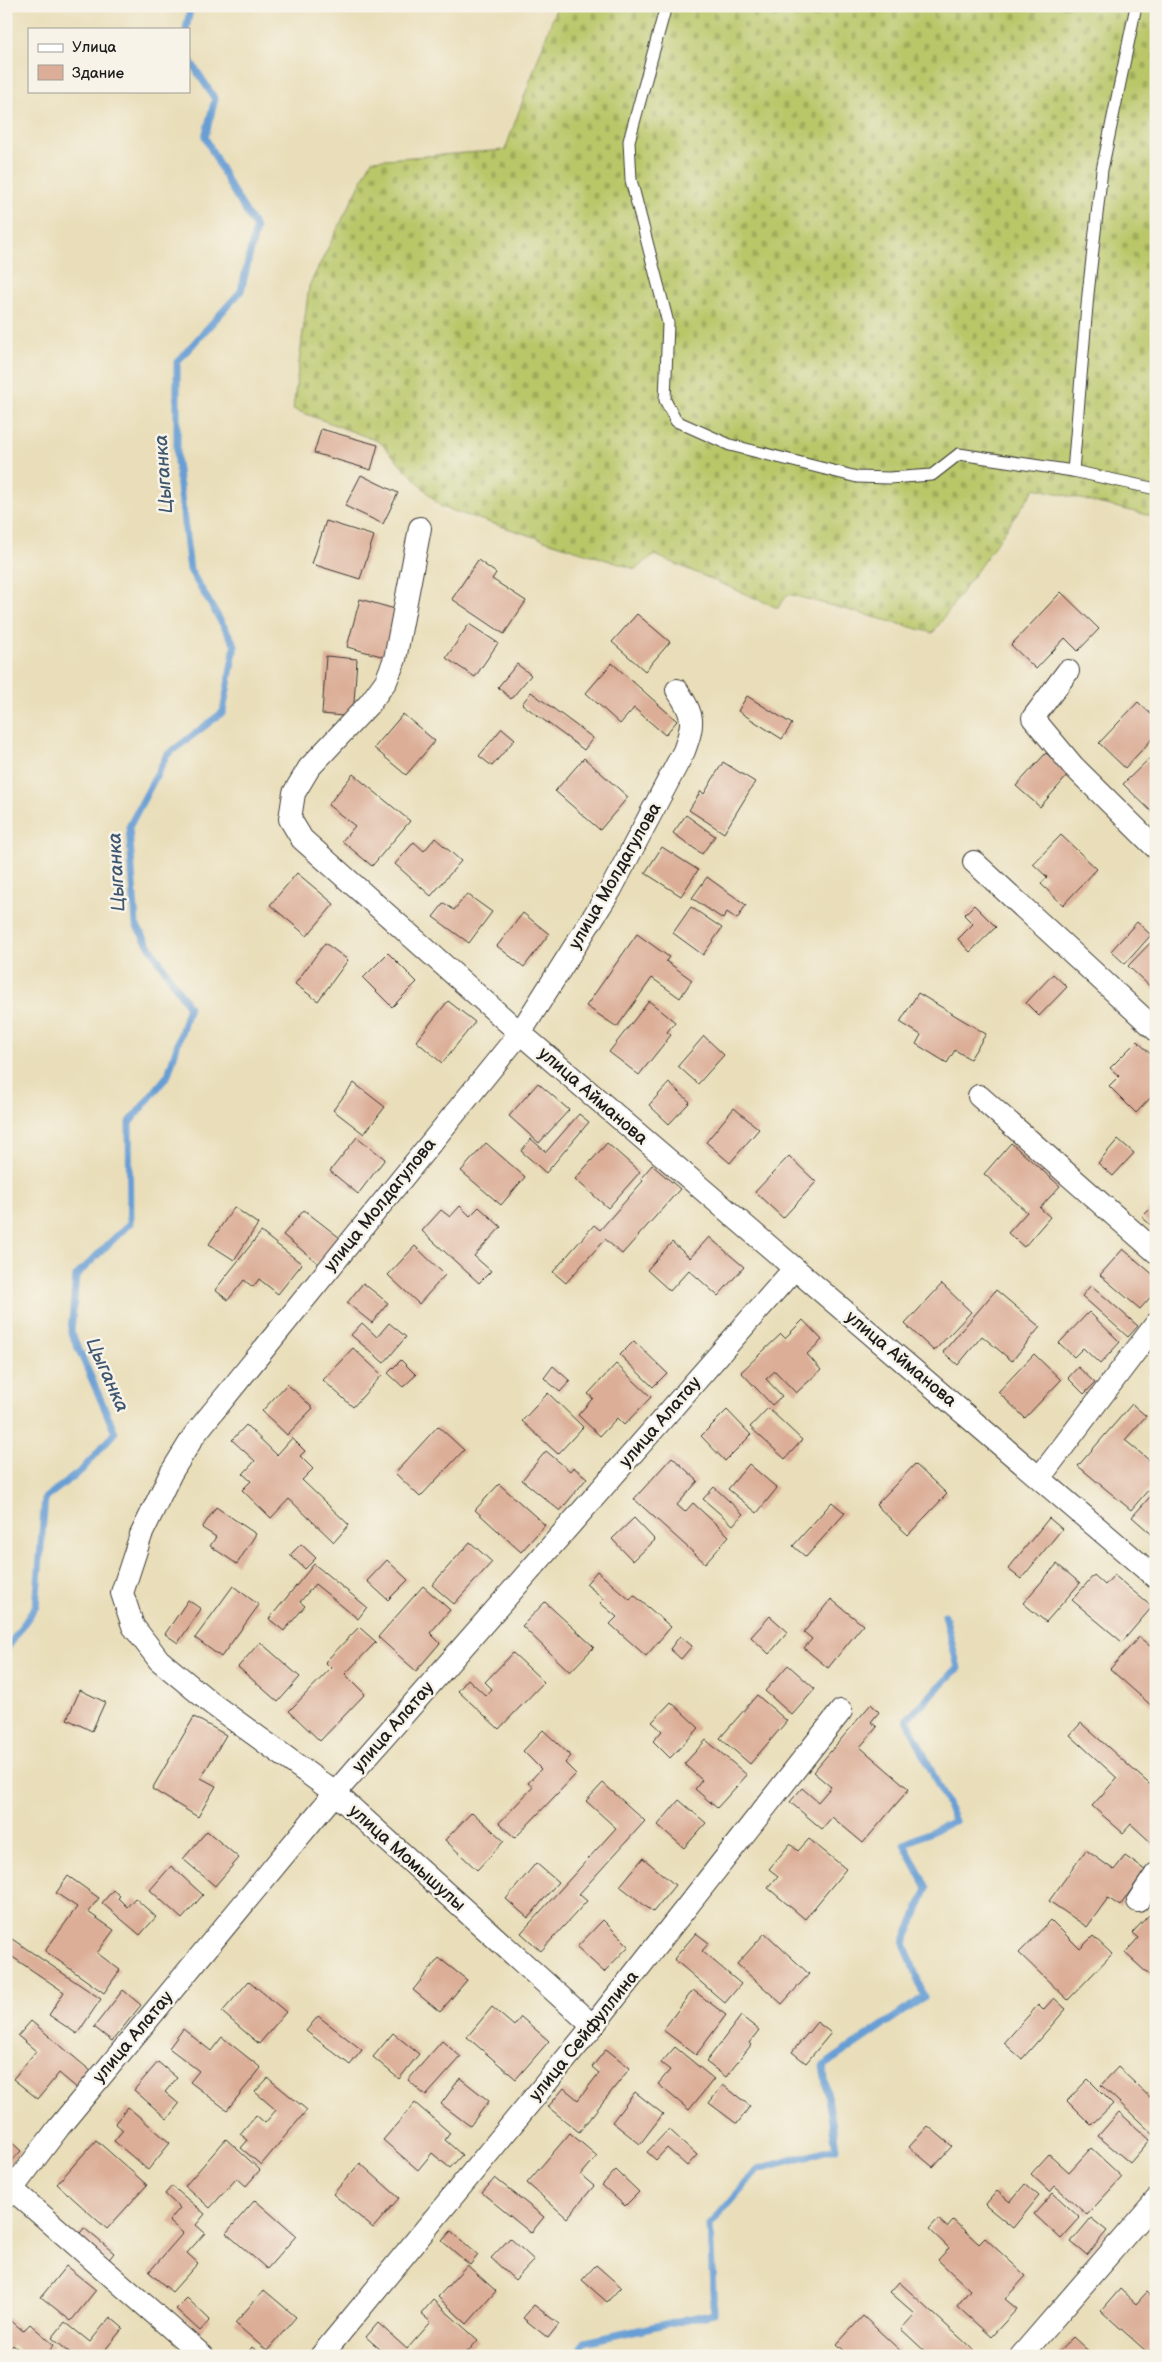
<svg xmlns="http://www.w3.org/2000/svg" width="1162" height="2362" viewBox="0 0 1162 2362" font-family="'Balsamiq Sans',sans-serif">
<defs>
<pattern id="cemetery-stones" width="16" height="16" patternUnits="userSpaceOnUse" patternTransform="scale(1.25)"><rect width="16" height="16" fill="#b9c769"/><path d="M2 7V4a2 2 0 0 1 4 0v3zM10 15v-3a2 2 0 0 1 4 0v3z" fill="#9eaa5a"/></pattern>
</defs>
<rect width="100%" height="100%" fill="#f7f3e8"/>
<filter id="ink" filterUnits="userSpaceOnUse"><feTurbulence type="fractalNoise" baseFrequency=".02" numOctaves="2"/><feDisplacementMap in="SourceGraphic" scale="10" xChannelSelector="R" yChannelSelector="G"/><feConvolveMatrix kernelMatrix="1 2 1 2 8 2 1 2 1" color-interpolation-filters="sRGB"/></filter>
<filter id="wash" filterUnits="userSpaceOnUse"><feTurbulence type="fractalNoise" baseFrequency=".0096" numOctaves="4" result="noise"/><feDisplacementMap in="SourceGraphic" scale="20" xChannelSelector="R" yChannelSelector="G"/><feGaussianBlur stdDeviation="1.12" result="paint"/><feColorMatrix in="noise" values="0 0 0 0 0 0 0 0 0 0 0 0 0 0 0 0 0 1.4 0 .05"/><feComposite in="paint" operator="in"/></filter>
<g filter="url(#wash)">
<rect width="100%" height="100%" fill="#e9deb9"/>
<path fill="url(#cemetery-stones)" stroke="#6a7242" d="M557 6H1156V517L1035 488 933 633 788 594 778 608 655 555 635 569 441 507 380 442 293 409 309 286 372 160 505 150Z"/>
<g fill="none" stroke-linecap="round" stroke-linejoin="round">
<g stroke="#679ed4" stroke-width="7">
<path d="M186 29 191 6"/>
<path d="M6 1650 36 1606 45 1498 82 1470 115 1432 71 1332 76 1276 130 1223 129 1123 168 1075 189 1007 136 925 129 827 167 755 223 712 235 645 190 570 177 462V362L241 291 256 228 230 186 205 137 215 99 189 59"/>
<path d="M577 2356 585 2342 714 2313 710 2225 758 2169 836 2148 823 2066 924 1997 904 1943 927 1888 904 1844 955 1821 907 1719 958 1668 945 1615"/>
</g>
</g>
<g id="blocks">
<g fill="#dcae97">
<path d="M321 429 378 445 371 470 314 453Z"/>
<path d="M361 475 398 493 383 524 345 506Z"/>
<path d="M326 521 374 536 360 579 312 564Z"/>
<path d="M478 560 496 573 492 579 526 601 504 634 452 599Z"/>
<path d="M1061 592 1099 629 1078 651 1065 638 1036 669 1011 645Z"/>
<path d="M360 599 398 610 385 657 347 647Z"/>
<path d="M637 614 670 642 645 671 612 642Z"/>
<path d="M469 624 498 643 475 677 446 658Z"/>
<path d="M326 656 357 659 353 717 322 714Z"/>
<path d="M612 663 677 721 665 735 634 708 620 724 586 693Z"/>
<path d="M517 664 531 675 511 699 498 687Z"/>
<path d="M531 692 593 738 584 750 522 704Z"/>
<path d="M747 696 792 724 782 739 738 711Z"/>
<path d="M1138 702 1156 719V735L1125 768 1099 743Z"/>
<path d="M403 714 435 741 406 775 374 748Z"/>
<path d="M502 728 515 739 492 766 479 756Z"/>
<path d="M1156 752V816L1123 784Z"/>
<path d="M1046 753 1069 774 1040 807 1016 786Z"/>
<path d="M584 758 628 797 600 830 555 791Z"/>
<path d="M723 762 755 782 724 833 689 810 701 791 704 794Z"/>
<path d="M353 774 410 821 372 866 342 841 355 826 328 805Z"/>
<path d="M686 815 715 836 702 854 673 833Z"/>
<path d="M1061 835 1097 869 1063 905 1041 884 1047 877 1033 864Z"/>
<path d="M435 838 461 861 431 896 395 864 414 842 424 851Z"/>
<path d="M662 847 698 870 681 896 645 873Z"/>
<path d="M297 873 334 904 307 936 270 905Z"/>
<path d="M707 877 746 905 737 919 727 912 723 919 692 898Z"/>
<path d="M467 894 492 912 469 943 433 917 444 903 454 910Z"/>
<path d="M974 905 996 927 970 952 958 939 973 924 964 915Z"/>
<path d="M691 907 722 928 703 955 673 933Z"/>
<path d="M523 913 549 934 524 967 497 946Z"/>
<path d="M1137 922 1151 935 1125 964 1111 951Z"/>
<path d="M637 934 669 957 666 961 692 980 680 998 652 978 617 1027 586 1006Z"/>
<path d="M1156 937V992L1128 966Z"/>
<path d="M325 943 348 960 318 1001 295 984Z"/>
<path d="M388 953 417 982 392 1007 363 978Z"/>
<path d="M1053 974 1067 987 1039 1016 1026 1003Z"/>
<path d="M918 993 986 1034 970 1059 955 1050 947 1063 916 1044 921 1035 900 1022Z"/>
<path d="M448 1001 475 1022 442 1063 416 1041Z"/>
<path d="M649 1001 675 1022 667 1032 671 1035 639 1075 609 1052Z"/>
<path d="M704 1036 724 1055 698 1084 678 1066Z"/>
<path d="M1137 1041 1156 1059V1092L1136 1113 1109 1086 1119 1076 1110 1068Z"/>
<path d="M354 1083 385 1107 364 1134 333 1110Z"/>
<path d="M538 1083 569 1110 539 1143 509 1116Z"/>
<path d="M669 1083 690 1102 669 1124 649 1105Z"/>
<path d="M734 1108 759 1129 730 1163 706 1142Z"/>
<path d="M579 1114 589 1122 546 1173 521 1151 531 1139 546 1152Z"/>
<path d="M357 1137 385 1159 358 1194 330 1171Z"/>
<path d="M1118 1139 1134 1153 1113 1176 1098 1163Z"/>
<path d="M486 1143 525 1177 501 1205 461 1171Z"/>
<path d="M607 1143 640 1172 608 1208 575 1179Z"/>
<path d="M1011 1143 1060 1186 1040 1208 1050 1217 1024 1247 1008 1233 1027 1212 984 1174Z"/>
<path d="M789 1156 816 1182 783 1218 755 1192Z"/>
<path d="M652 1165 680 1189 622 1254 605 1239 566 1283 553 1272 594 1225 600 1230 643 1181 641 1178Z"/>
<path d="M1156 1203V1230L1142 1217Z"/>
<path d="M460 1206 470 1216 479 1207 501 1227 474 1256 491 1271 479 1283 422 1231 441 1210 450 1217Z"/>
<path d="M234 1207 258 1224 234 1260 209 1244Z"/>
<path d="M304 1210 340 1238 319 1264 283 1235Z"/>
<path d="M261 1232 302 1264 278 1294 259 1279 253 1287 244 1280 228 1300 215 1290Z"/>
<path d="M709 1237 744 1267 718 1296 689 1270 670 1291 647 1270 672 1242 690 1258Z"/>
<path d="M415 1246 445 1275 419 1304 388 1275Z"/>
<path d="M1123 1249 1156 1277V1291L1140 1309 1100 1275Z"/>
<path d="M363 1283 388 1303 372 1323 347 1303Z"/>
<path d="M942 1284 971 1312 934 1351 905 1324Z"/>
<path d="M1091 1285 1138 1326 1128 1337 1082 1296Z"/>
<path d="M996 1290 1040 1327 1012 1361 982 1336 958 1365 943 1352Z"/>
<path d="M1089 1312 1120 1342 1100 1364 1083 1348 1074 1357 1059 1343Z"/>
<path d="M803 1320 822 1340 807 1354 821 1370 796 1393 775 1371 766 1379 782 1396 772 1405 741 1372 781 1334 785 1338Z"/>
<path d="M362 1323 377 1337 389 1323 406 1337 384 1363 351 1335Z"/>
<path d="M634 1341 667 1373 653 1387 620 1355Z"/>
<path d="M353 1348 382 1375 353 1407 323 1380Z"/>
<path d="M1034 1354 1061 1380 1025 1418 998 1392Z"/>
<path d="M401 1360 416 1375 403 1387 388 1373Z"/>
<path d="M616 1364 651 1397 624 1425 617 1418 600 1436 578 1415 593 1398 588 1394Z"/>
<path d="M553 1366 570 1381 560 1392 544 1378Z"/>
<path d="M1078 1367 1095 1383 1084 1394 1068 1378Z"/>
<path d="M287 1384 313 1408 287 1435 262 1411Z"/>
<path d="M548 1393 583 1427 558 1454 522 1421Z"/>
<path d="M1132 1404 1146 1416 1125 1440 1156 1466V1481L1131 1510 1078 1466Z"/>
<path d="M768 1408 802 1440 785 1459 750 1427Z"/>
<path d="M727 1410 751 1435 725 1461 701 1436Z"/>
<path d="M246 1425 277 1455 292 1438 305 1451 300 1456 313 1469 302 1480 349 1525 334 1542 289 1499 271 1518 242 1490 251 1481 243 1474 255 1461 232 1440Z"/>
<path d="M438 1426 464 1450 420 1497 395 1473Z"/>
<path d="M546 1451 570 1471 573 1467 587 1478 560 1511 522 1480Z"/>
<path d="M672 1457 698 1481 677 1505 685 1512 693 1503 729 1536 705 1563 634 1499Z"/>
<path d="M749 1464 777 1488 757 1513 728 1489Z"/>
<path d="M915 1464 947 1494 908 1535 876 1505Z"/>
<path d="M499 1484 545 1525 521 1552 475 1510Z"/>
<path d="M714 1487 743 1514 733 1525 703 1499Z"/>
<path d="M1156 1490V1538L1132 1517Z"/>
<path d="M832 1502 845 1513 806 1557 793 1546Z"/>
<path d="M216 1507 256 1534 237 1564 210 1546 216 1537 202 1528Z"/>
<path d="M634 1518 655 1540 633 1561 612 1539Z"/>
<path d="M1049 1518 1062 1529 1021 1579 1008 1569Z"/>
<path d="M470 1542 492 1562 454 1604 432 1585Z"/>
<path d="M301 1544 316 1558 305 1569 290 1555Z"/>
<path d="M387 1560 408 1580 388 1600 367 1581Z"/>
<path d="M314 1564 367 1607 358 1619 315 1584 300 1602 305 1606 284 1631 269 1619Z"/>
<path d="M1057 1564 1080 1583 1046 1622 1023 1603Z"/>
<path d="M597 1571 630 1600 634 1595 671 1627 646 1656 610 1624 617 1617 600 1603 604 1599 586 1584Z"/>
<path d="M1094 1575 1105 1585 1114 1575 1152 1607 1122 1642 1072 1600Z"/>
<path d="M233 1586 259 1605 221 1657 195 1638Z"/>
<path d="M423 1586 450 1610 430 1633 440 1643 416 1671 378 1637Z"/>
<path d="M831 1599 863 1625 828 1668 804 1648 812 1639 804 1632Z"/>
<path d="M188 1600 201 1609 178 1643 165 1634Z"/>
<path d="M545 1602 594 1647 570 1672 522 1626Z"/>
<path d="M770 1616 788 1632 769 1654 751 1637Z"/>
<path d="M359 1627 376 1642 345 1674 365 1694 320 1741 289 1711 331 1668 325 1662Z"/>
<path d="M680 1636 692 1646 681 1659 670 1649Z"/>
<path d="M1139 1637 1156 1651V1706L1154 1708 1110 1669Z"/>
<path d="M260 1642 300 1677 278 1702 238 1667Z"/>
<path d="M513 1653 544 1682 499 1729 458 1691 468 1679 486 1696 492 1689 485 1682Z"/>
<path d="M788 1665 815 1689 792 1715 765 1691Z"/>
<path d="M80 1690 105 1702 92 1731 67 1719Z"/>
<path d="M757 1695 787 1721 750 1764 720 1738Z"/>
<path d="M671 1702 699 1728 670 1758 653 1741 662 1731 652 1722Z"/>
<path d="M871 1704 879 1712 871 1722 877 1727 860 1747 909 1789 863 1843 832 1817 822 1829 790 1802 802 1788 818 1802 831 1787 813 1772Z"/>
<path d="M194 1717 226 1735 201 1778 216 1786 198 1817 152 1789Z"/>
<path d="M1081 1723 1156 1790V1847L1131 1824 1123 1833 1092 1806 1117 1778 1070 1735Z"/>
<path d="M543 1730 571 1756 565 1763 576 1774 515 1838 499 1823 533 1787 528 1783 541 1769 523 1751Z"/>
<path d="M706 1740 747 1775 717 1808 695 1789 702 1780 684 1764Z"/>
<path d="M603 1783 645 1821 579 1894 587 1901 541 1951 521 1933 616 1828 586 1801Z"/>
<path d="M679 1800 706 1823 684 1848 658 1825Z"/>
<path d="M472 1812 504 1841 477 1870 445 1840Z"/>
<path d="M207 1831 239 1858 215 1886 183 1859Z"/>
<path d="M809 1839 846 1869 805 1919 768 1888 778 1876 769 1869 790 1844 798 1851Z"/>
<path d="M1086 1850 1114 1870 1125 1856 1145 1870 1120 1906 1108 1898 1087 1927 1049 1901Z"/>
<path d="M643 1858 675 1885 653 1912 620 1886Z"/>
<path d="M536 1863 558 1882 528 1918 506 1899Z"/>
<path d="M171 1866 203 1895 182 1919 150 1890Z"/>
<path d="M68 1876 99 1898 88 1912 114 1930 97 1953 120 1970 104 1993 45 1951 77 1907 56 1893Z"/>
<path d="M113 1890 120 1896 118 1898 127 1907 135 1898 156 1917 140 1935 102 1903Z"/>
<path d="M1149 1915 1154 1919 1156 1916V1981L1125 1953 1138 1938 1132 1933Z"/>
<path d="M603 1920 629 1946 604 1972 577 1947Z"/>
<path d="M1051 1920 1080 1949 1093 1936 1112 1954 1068 2000 1019 1953Z"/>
<path d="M696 1933 709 1943 702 1951 741 1984 725 2003 674 1959Z"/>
<path d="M765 1933 809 1974 782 2004 737 1964Z"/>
<path d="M6 1935 101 1999 77 2034 49 2015 64 1992 11 1956 6 1962Z"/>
<path d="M439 1958 467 1980 440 2012 413 1990Z"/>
<path d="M249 1981 286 2012 259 2044 222 2012Z"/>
<path d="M123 1990 141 2005 112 2041 94 2027Z"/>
<path d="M693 1990 726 2015 696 2055 663 2030Z"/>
<path d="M1054 1998 1066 2009 1022 2059 1004 2043 1038 2005 1043 2010Z"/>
<path d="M492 2007 514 2026 521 2017 549 2041 516 2079 467 2037Z"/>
<path d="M318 2016 362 2050 350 2065 306 2031Z"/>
<path d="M741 2016 759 2030 749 2043 751 2045 726 2077 706 2062Z"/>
<path d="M31 2021 92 2072 78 2089 59 2073 38 2099 13 2079 36 2051 18 2036Z"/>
<path d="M817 2022 831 2033 806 2063 792 2052Z"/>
<path d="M183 2029 211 2051 222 2037 261 2068 227 2110 190 2082 199 2071 169 2048Z"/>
<path d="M393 2033 419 2054 399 2079 373 2057Z"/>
<path d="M442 2041 461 2057 426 2096 408 2080Z"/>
<path d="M675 2047 714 2079 689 2110 658 2084 670 2070 661 2063Z"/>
<path d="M606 2049 630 2068 579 2132 548 2107 564 2088 578 2100 599 2073 592 2067Z"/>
<path d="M158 2062 177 2078 165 2092 179 2104 167 2119 134 2090Z"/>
<path d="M1118 2067 1156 2103V2137L1101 2085Z"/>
<path d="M268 2078 307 2110 261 2165 241 2148 248 2140 240 2134 256 2115 265 2123 276 2110 255 2092Z"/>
<path d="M460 2078 489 2101 470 2126 441 2104Z"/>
<path d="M1088 2079 1113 2104 1091 2125 1067 2101Z"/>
<path d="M723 2085 750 2106 737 2124 709 2103Z"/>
<path d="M635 2092 663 2114 640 2144 612 2122Z"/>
<path d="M415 2103 450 2133 445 2140 462 2155 450 2168 432 2153 418 2170 383 2140Z"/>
<path d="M128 2107 170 2143 148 2170 114 2141 123 2130 115 2123Z"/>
<path d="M1119 2112 1150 2140 1130 2163 1098 2136Z"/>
<path d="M928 2126 952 2146 933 2167 909 2147Z"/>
<path d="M669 2129 697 2155 687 2166 667 2148 656 2160 647 2152Z"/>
<path d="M570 2133 597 2156 581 2175 594 2186 567 2218 527 2183Z"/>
<path d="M6 2137 21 2151 8 2165 6 2164Z"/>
<path d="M226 2139 260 2170 246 2186 237 2178 210 2208 185 2186Z"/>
<path d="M96 2140 147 2185 107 2229 57 2184Z"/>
<path d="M1091 2148 1122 2177 1087 2215 1055 2186 1050 2192 1031 2174 1049 2154 1069 2172Z"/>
<path d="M360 2163 399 2198 373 2228 333 2194Z"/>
<path d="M616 2170 639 2192 625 2206 602 2185Z"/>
<path d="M495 2178 544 2217 531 2233 482 2193Z"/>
<path d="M1025 2184 1039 2196 1013 2228 985 2205 997 2191 1010 2202Z"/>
<path d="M172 2186 205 2214 196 2225 205 2233 187 2253 198 2263 172 2292 149 2272 183 2233 169 2221 180 2208 165 2194Z"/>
<path d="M1053 2193 1080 2218 1061 2239 1034 2214Z"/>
<path d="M255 2200 296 2236 267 2269 226 2233Z"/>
<path d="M1091 2218 1107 2231 1087 2255 1071 2242Z"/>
<path d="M938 2219 947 2227 953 2220 979 2244 985 2238 1026 2276 1005 2299 1017 2309 991 2337 957 2306 970 2290 938 2260 949 2248 929 2229Z"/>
<path d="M84 2228 114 2253 107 2262 77 2237Z"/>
<path d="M451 2231 478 2255 470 2265 442 2241Z"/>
<path d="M510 2238 534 2260 515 2280 491 2258Z"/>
<path d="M467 2265 496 2291 467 2324 438 2297Z"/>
<path d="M596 2265 621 2287 607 2302 582 2280Z"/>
<path d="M66 2266 96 2290 71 2321 41 2297Z"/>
<path d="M899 2282 980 2356H930L901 2329 915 2314 890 2292Z"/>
<path d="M1120 2289 1136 2304 1147 2292 1156 2300V2343L1147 2352 1101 2311Z"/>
<path d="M264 2290 296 2317 267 2351 235 2323Z"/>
<path d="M187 2298 210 2320 200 2331 176 2309Z"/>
<path d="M433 2300 478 2340 464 2356H388L366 2337 378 2323 407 2349 431 2322 421 2314Z"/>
<path d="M534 2305 559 2324 548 2338 523 2318Z"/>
<path d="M6 2316 23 2331 30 2324 54 2345 45 2356H25L13 2345 6 2352Z"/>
<path d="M863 2316 906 2356H850L837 2344Z"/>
<path d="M110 2317 123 2328 100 2356H74L52 2338 65 2322 90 2342Z"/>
<path d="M1073 2337 1094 2356H1055Z"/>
<path d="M252 2347 263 2356H246Z"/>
</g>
</g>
</g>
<g filter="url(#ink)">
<use href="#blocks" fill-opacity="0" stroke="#3b3934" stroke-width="1"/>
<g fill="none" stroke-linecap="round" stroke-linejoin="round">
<defs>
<g id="lane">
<path d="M666 6 629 141 631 180 668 323 665 400 676 421 730 445 857 477 889 478 932 475 959 454 1073 471 1156 489"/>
<path d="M1073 471 1088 294 1102 170 1136 6"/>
</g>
<g id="street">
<path d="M420 528 395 659 386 681 370 703 309 768 294 793 290 819 302 839 520 1033 1156 1578"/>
<path d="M1068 671 1033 718 1073 766 1156 848"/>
<path d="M974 862 1156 1030"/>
<path d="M979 1096 1156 1252"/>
<path d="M1040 1477 1156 1324"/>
<path d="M1138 1901 1156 1874"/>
<path d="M593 2026 335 1793 211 1703 159 1660 133 1626 122 1593 141 1535 171 1473 195 1434 520 1033 611 889 684 751C694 723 695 716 677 690"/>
<path d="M12 2189 203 2356"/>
<path d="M6 2197 59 2127 335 1793 794 1269"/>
<path d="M321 2356 593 2026 841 1711"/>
<path d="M1021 2356 1156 2200"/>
</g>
</defs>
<use href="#lane" stroke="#3b3934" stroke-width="13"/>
<use href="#street" stroke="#3b3934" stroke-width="24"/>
<use href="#lane" stroke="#fff" stroke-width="11"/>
<use href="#street" stroke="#fff" stroke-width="22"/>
</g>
</g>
<g text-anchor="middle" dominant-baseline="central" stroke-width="5" stroke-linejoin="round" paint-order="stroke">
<g font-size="18" fill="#1c1c1c" stroke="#f7f3e8">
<text transform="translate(615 876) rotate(-60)">улица Молдагулова</text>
<text transform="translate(593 1096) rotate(41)">улица Айманова</text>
<text transform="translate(380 1205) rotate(-51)">улица Молдагулова</text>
<text transform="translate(901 1359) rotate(40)">улица Айманова</text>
<text transform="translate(660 1422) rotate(-49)">улица Алатау</text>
<text transform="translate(393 1727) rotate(-49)">улица Алатау</text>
<text transform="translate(407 1858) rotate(42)">улица Момышулы</text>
<text transform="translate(584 2036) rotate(-51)">улица Сейфуллина</text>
<text transform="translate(133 2037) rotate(-50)">улица Алатау</text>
</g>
<g font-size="19" font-style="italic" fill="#3e566f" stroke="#f7f3e8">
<text transform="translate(164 474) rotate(-94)">Цыганка</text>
<text transform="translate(117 872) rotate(-93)">Цыганка</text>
<text transform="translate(107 1375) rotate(66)">Цыганка</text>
</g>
</g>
<rect width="1162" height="2362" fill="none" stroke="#f7f3e8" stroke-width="25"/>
<rect x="28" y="28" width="162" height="65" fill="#f7f3e8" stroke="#9f9d96"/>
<rect x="38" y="44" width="25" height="8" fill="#ffffff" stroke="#9f9d96"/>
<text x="72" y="52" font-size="15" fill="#1c1c1c">Улица</text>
<rect x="38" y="65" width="25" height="15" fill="#dcae97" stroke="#9f9d96"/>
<text x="72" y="78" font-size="15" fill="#1c1c1c">Здание</text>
</svg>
